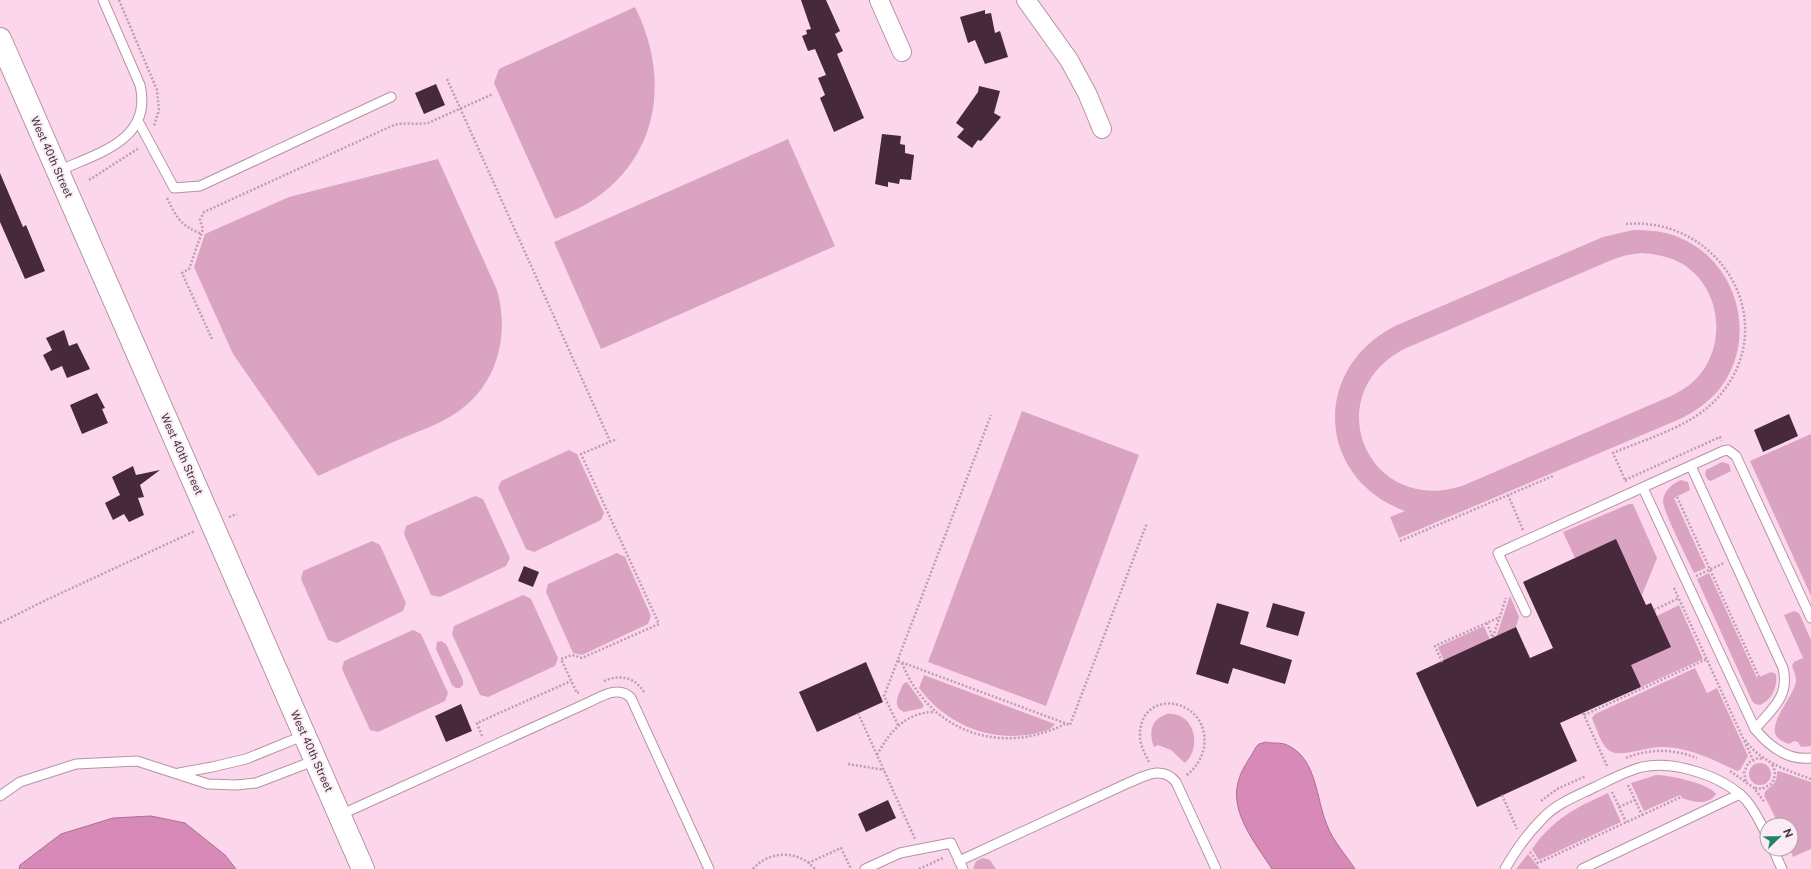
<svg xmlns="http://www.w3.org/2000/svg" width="1811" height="869" viewBox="0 0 1811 869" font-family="'Public Sans',sans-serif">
<rect width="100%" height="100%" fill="#fcd7eb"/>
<g fill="#daa3c2" fill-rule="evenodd">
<path d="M635 7C669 75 661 152 596 198 583 207 569 213 555 219L494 83 499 69Z"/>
<path d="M788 139 835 246 601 349 554 242Z"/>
<path d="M438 159 497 290C510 336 497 386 456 413 438 425 417 432 398 440 371 452 344 464 318 476L233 354 194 267 205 234 289 197Z"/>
<path d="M1633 230C1649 230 1664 231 1678 237 1739 261 1760 342 1717 392 1706 404 1694 412 1680 419L1399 538 1390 517 1405 511C1316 478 1311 369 1395 326L1603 237ZM1641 253C1654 254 1667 256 1679 262 1722 285 1729 347 1694 381 1688 387 1679 392 1671 396L1462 486C1367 516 1317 395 1404 349L1614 259 1627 255Z"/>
<path d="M1022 411 1139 455 1046 706 928 662Z"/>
<path d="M1811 434V596L1750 461Z"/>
<path d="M569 450 577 454 604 513 601 520 534 552 526 549 498 488 501 481Z"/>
<path d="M1722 462 1729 464 1731 471 1711 481 1708 480 1705 475 1706 470Z"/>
<path d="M1681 480 1688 482 1690 490 1674 498 1706 568 1694 573C1688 560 1663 511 1663 501 1664 490 1672 484 1681 480Z"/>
<path d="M475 496 483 499 510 558 506 566 440 597 431 595 404 534 406 526Z"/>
<path d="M1629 504H1633L1657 558 1642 595 1616 540 1575 558 1563 532Z"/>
<path d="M372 541 380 545 406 603 403 611 337 643 328 640 301 579 303 571Z"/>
<path d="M617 553 625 557 651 616 648 624 582 655 573 653 546 592 548 584Z"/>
<path d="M1709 573 1757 678 1771 672 1776 674C1778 686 1772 700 1760 705L1755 704 1752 701 1697 579Z"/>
<path d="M523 595 531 599 558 658 555 666 488 697 480 695 452 634 454 626Z"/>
<path d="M1510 596 1519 617 1516 627 1496 637Z"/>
<path d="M1679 605 1703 659 1641 687 1625 668 1657 616Z"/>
<path d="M1794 611 1799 613 1811 640V746L1801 747 1798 742 1794 741 1789 744C1754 734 1794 700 1796 681 1796 676 1794 671 1792 666L1794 662 1803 658 1784 615Z"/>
<path d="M1484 626 1490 640 1444 661 1438 647Z"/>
<path d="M413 630 421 634 448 693 445 701 378 732 370 730 342 669 344 661Z"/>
<path d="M441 641 446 644 463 680V685L460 688H456L452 685 436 649 437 642Z"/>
<path d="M1695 668 1707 693 1717 688 1748 756 1740 770 1737 771C1714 760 1690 748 1664 747 1649 746 1622 757 1612 752 1601 747 1598 731 1593 721L1592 718 1595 714Z"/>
<path d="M924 675 1055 724C1051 731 1040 732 1033 734 988 742 946 724 919 688Z"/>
<path d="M907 682 923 704V708L904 712C891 706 899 694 903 684Z"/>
<path d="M1167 714C1194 711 1203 747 1185 763L1171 750 1158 745 1154 747C1149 732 1150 720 1167 714Z"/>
<circle cx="1760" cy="774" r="11"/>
<path d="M1779 771 1811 782V849L1793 857 1790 849H1791V825H1779L1764 795C1767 785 1777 788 1777 772Z"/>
<path d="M1656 775C1668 775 1709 783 1716 794 1708 806 1693 802 1682 798L1680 795 1644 811 1631 783Z"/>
<path d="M1608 793 1621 822 1539 860 1532 849C1553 819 1575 808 1608 793Z"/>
<path d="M1528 854 1540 869H1516Z"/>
<path d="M983 858 990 860 996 869H973L976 861Z"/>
</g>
<g fill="#d78ab8" stroke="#aa7092">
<path d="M1266 742C1273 744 1281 742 1287 745 1317 758 1316 799 1327 825 1333 841 1346 855 1355 869H1272C1256 844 1228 811 1239 779 1242 768 1251 757 1256 747L1259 744Z"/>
<path d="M151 816 185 823 225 855 236 869H19L20 865 61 834 113 818Z"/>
</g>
<g fill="#46293a">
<path d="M801 0H826L840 31 835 34 843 51 837 54 864 118 834 132 820 98 825 95 818 78 826 75 815 49 808 51 802 36 807 34 806 30 811 29Z"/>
<path d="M985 10V14L991 13 995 33 1000 31 1008 57 985 64 975 40 968 43 960 17Z"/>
<path d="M436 84 445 105 424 114 415 93Z"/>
<path d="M979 86 1000 91 994 113 1001 117 981 141 978 140 972 148 957 137 964 129 956 123 978 92Z"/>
<path d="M882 134 901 136 900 144 905 145V153L914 155 911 180 900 179 899 184 888 182V187L875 184Z"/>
<path d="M0 173 23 227 26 225 45 271 25 279 0 222Z"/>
<path d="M64 330 69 346 77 343 90 369 67 378 62 366 51 371 43 355 52 350 46 338Z"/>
<path d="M97 393 105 408 102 409 108 423 82 434 70 405Z"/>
<path d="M1789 414 1798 436 1763 452 1754 430Z"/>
<path d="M133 466 136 475 160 470 140 485 144 497 138 498 144 515 129 522 124 514 113 520 105 503 120 495 112 477Z"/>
<path d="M1616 539 1646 605 1651 603 1671 647 1631 665 1641 687 1560 723 1577 761 1477 807 1416 673 1516 627 1530 658 1553 648 1523 582Z"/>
<path d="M524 566 539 572 533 587 518 581Z"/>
<path d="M1217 603 1249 612 1240 644 1292 660 1285 684 1233 668 1228 684 1196 674Z"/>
<path d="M1273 603 1305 612 1298 636 1266 627Z"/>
<path d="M866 662 883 702 817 732 799 692Z"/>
<path d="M461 704 472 731 446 742 435 716Z"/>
<path d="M888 800 896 818 866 832 858 814Z"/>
</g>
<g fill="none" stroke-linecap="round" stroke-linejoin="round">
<defs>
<g id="lane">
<path d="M138 121 174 188 200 186 391 97"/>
<path d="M58 171C98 153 153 140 140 85L103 0"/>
<path d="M1691 466 1783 668C1790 696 1772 709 1755 729"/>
<path d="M1643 488 1755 729C1769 746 1787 761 1811 758"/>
<path d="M1526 612 1498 553 1723 451 1728 450 1736 456 1811 618"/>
<path d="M179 773 212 767 246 759 305 735"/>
<path d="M0 796 20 782 76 764 137 761 208 784 236 785 256 783 316 760"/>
<path d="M340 815 585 704C599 698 618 684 631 698L709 869"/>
<path d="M1773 849 1782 869"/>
<path d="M959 861 1128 783C1145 776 1162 765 1176 782L1216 869"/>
<path d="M865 869 900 853 951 843 963 869"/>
<path d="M1505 869C1515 851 1528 833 1543 818 1557 803 1577 796 1595 787 1610 780 1626 771 1642 767 1674 760 1723 776 1746 800 1755 811 1761 823 1767 836"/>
<path d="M1582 869 1740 794"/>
</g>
<g id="street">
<path d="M879 0 902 52"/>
<path d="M1026 0 1069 60 1087 93 1102 129"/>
</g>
<path id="secondary" d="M0 39 363 869"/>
</defs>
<use href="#lane" stroke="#b593a6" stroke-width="11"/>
<use href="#street" stroke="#b593a6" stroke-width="20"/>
<use href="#secondary" stroke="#b593a6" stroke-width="24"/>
<g stroke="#bc9faf" stroke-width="2.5" stroke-dasharray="2 2" stroke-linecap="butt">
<path d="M119 0 157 90 159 110 154 126"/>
<path d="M447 79 610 441"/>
<path d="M89 180 139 148"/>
<path d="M167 198C176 217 181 226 202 234"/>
<path d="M1626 224C1719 216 1782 320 1721 394 1695 426 1650 437 1613 453L1626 482"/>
<path d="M212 339 182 273 189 269 203 229 200 220 204 212 394 125C406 122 417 125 428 123L493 94"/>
<path d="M1625 480 1720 437 1721 441"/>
<path d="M1508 495 1523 530"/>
<path d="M1677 497 1759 677"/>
<path d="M229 517 237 514"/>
<path d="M1400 541 1553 476"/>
<path d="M1696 576 1724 563"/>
<path d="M1674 588 1753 760"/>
<path d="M1654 610 1679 598"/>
<path d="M0 623 44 601 195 531"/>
<path d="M1487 623 1492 636"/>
<path d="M1493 637 1506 598"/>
<path d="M898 661 1070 725 1147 523"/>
<path d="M1442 662 1435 646 1500 617"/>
<path d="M902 663C929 731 1000 757 1065 724"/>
<path d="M604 681C619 674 635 677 644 692"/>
<path d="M579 692 577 693 561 659 572 655 582 658 659 624 581 454 617 439"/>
<path d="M858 713 915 839"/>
<path d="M1583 713 1607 766"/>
<path d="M1584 715 1707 659"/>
<path d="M898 725 884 696 991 415"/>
<path d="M482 736 477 723 571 681"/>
<path d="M1745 740C1761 762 1786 770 1811 779"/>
<path d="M877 755C890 731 906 712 935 712"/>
<path d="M1626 758C1650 748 1674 749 1697 758"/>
<path d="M1149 762C1145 754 1140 745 1140 736 1139 686 1211 697 1204 747 1202 758 1195 770 1185 776"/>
<path d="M848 764 884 770"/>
<path d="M1730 771 1754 788 1765 803"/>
<path d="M1746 781 1744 773 1748 763 1758 758 1763 759"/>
<path d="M1628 785 1642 815"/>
<path d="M1755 788 1762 789 1771 784C1776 777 1776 770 1771 763"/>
<path d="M1612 792 1626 822"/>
<path d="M1502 795 1517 829"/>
<path d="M1541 801 1557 789 1586 776"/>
<path d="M1619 807 1635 800"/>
<path d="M1530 852 1538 863 1681 797"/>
<path d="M808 863 841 848 851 869"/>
<path d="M753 869C769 850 799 850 815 869"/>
<path d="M919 869 943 858"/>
</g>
<use href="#lane" stroke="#fff" stroke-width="9"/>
<use href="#street" stroke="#fff" stroke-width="18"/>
<use href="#secondary" stroke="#fff" stroke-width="22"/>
</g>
<g text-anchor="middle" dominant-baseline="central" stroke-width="4" stroke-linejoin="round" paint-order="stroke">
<g font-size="11" fill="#40323a" stroke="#fbebf4">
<text transform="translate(52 157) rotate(66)">West 40th Street</text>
<text transform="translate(182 454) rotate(66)">West 40th Street</text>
<text transform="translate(312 751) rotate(66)">West 40th Street</text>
</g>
</g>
<g transform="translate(1779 837) rotate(67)"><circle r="19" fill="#fbebf4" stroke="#b0a1aa"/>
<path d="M0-3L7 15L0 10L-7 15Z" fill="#1e8560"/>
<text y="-6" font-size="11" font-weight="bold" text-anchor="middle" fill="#40323a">N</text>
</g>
</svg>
